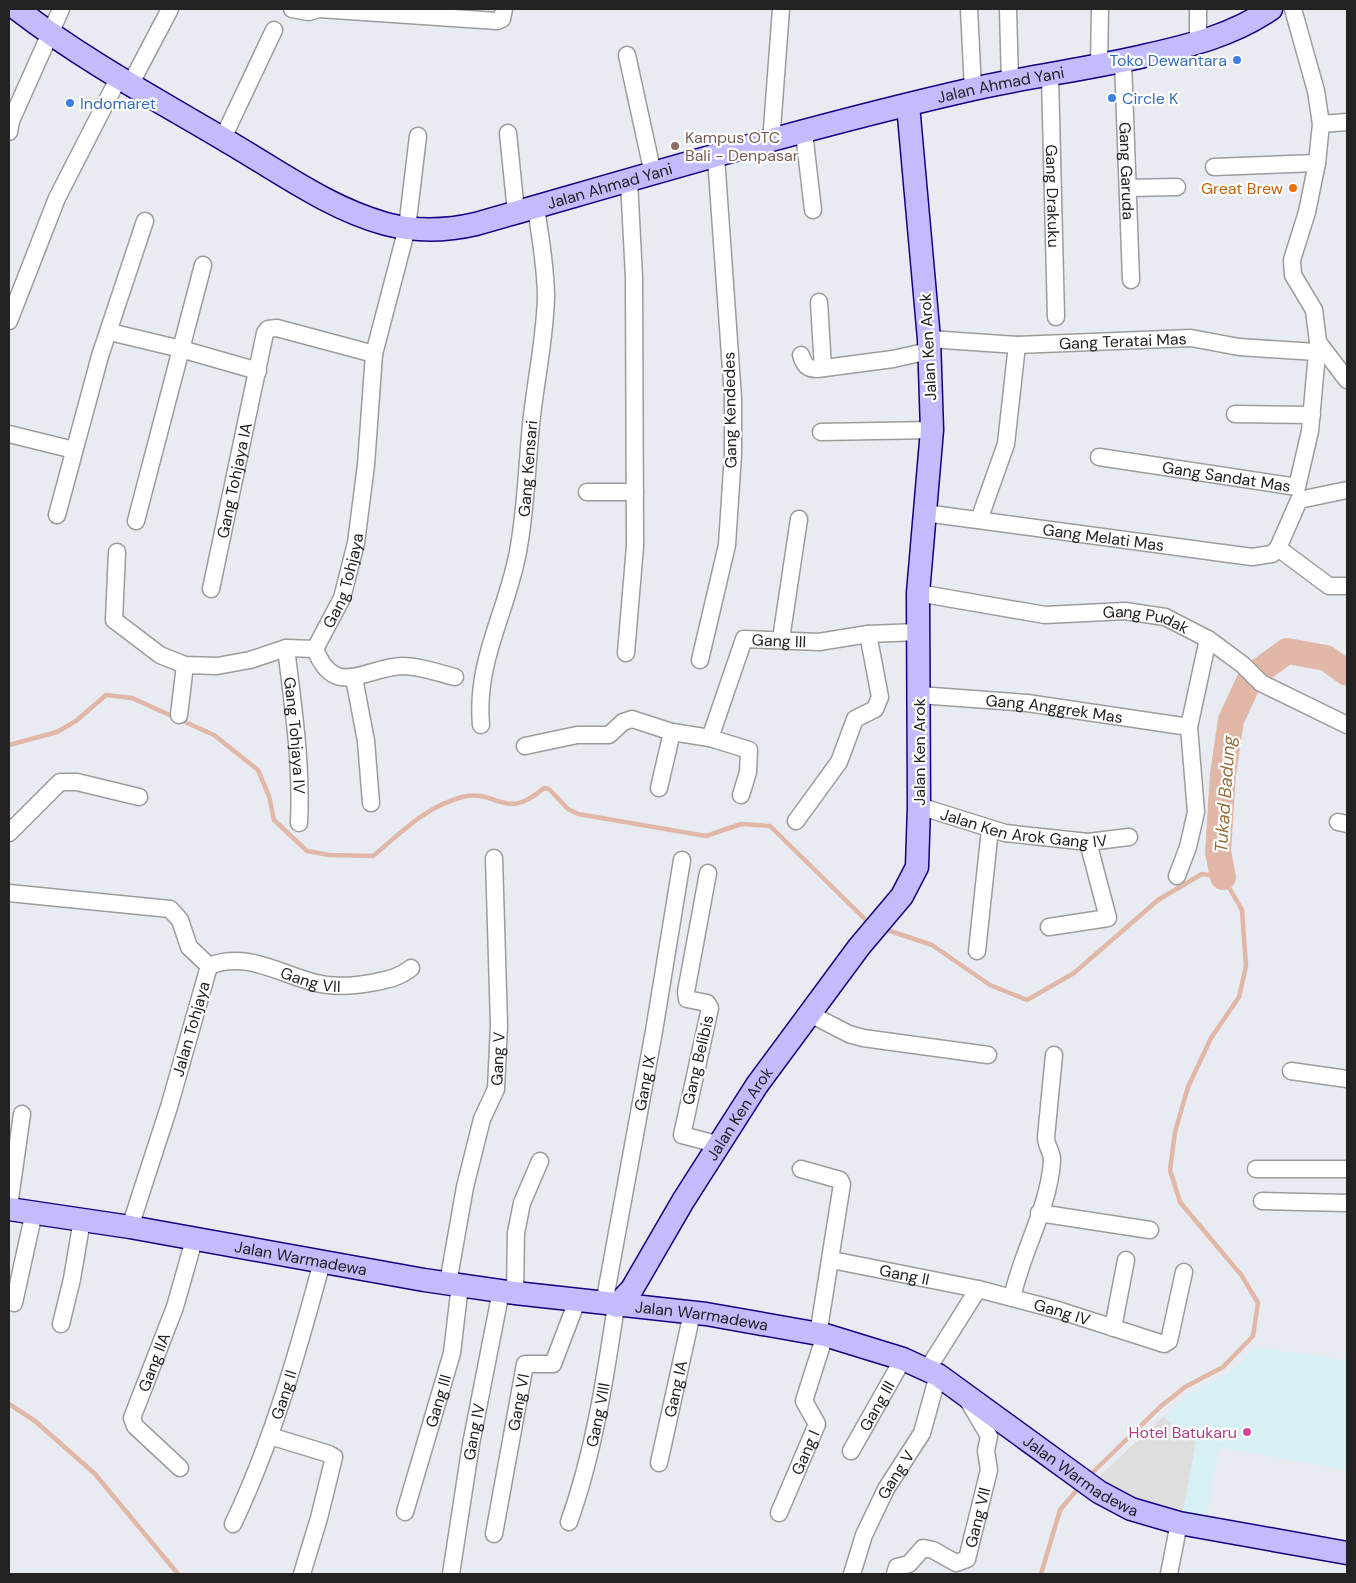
<svg xmlns="http://www.w3.org/2000/svg" width="1356" height="1583" viewBox="0 0 1356 1583" font-family="'DM Sans',sans-serif">
<rect width="100%" height="100%" fill="#e8ebf2"/>
<path fill="#d7f0f3" d="M1255 1347 1343 1360 1344 1355H1347V1470L1219 1447 1206 1520 1151 1511 1096 1479 1188 1394 1231 1372Z"/>
<path fill="#dedede" d="M1163 1417 1196 1441 1182 1516 1151 1511 1096 1479Z"/>
<g fill="none" stroke-linecap="round" stroke-linejoin="round">
<g stroke="#e1b7a7" stroke-width="4.5">
<path d="M9 745 57 732 76 721 106 695 132 698 214 735 258 770 269 796 274 820 307 851 329 855 373 856C402 832 425 807 462 797 498 788 504 823 544 788L549 789 568 809 578 814 706 836 741 824 770 826 870 924"/>
<path d="M884 929 932 945 990 985 1027 1000 1074 973 1158 900 1202 874 1223 877 1242 910 1246 966 1239 997 1211 1038 1188 1087 1175 1132 1170 1170 1180 1202 1242 1276 1258 1303 1253 1336 1223 1367 1185 1387 1160 1407 1089 1476"/>
<path d="M9 1404 35 1421 95 1474 178 1574"/>
<path d="M1041 1574 1060 1510 1081 1485"/>
</g>
<path stroke="#e1b7a7" stroke-width="26" d="M1223 877 1218 852 1223 774 1231 720 1251 677 1287 651 1326 658 1347 673"/>
<defs>
<g id="street">
<path d="M292 9 309 12 319 9 497 21 502 19 504 9"/>
<path d="M969 9 973 89"/>
<path d="M1008 9 1010 82"/>
<path d="M1293 9 1316 91 1321 124 1317 163 1307 212 1292 260 1293 275 1314 310 1318 342 1347 380"/>
<path d="M1198 44V9"/>
<path d="M627 55 653 174"/>
<path id="s1" d="M1123 61 1131 280"/>
<path d="M1099 66 1100 9"/>
<path id="s2" d="M1050 76 1056 317"/>
<path d="M130 85 170 9"/>
<path d="M1321 124 1347 122"/>
<path d="M9 132 11 121 61 9"/>
<path d="M508 133 516 212"/>
<path d="M804 133 813 210"/>
<path d="M223 138 274 30"/>
<path d="M771 142 781 9"/>
<path d="M1214 167 1317 163"/>
<path d="M1128 188 1177 187"/>
<path d="M819 302 823 368"/>
<path d="M9 321 57 198 118 79"/>
<path d="M110 332 181 349 258 371"/>
<path id="s3" d="M929 339 1017 345 1191 338 1239 347 1316 352"/>
<path d="M801 355C804 365 807 369 817 369L893 359 929 351"/>
<path d="M1235 414 1312 415"/>
<path d="M821 432 932 430"/>
<path d="M9 434 74 450"/>
<path id="s4" d="M1099 457 1297 487 1310 431 1318 342"/>
<path d="M587 492H635"/>
<path id="s5" d="M925 513 1252 557 1272 554 1278 548 1299 500 1347 490"/>
<path d="M57 515 100 356 145 221"/>
<path d="M979 520 1006 444 1017 345"/>
<path d="M136 521 203 265"/>
<path d="M1278 548 1329 586H1347"/>
<path id="s6" d="M117 552 114 620 160 655 185 665 217 666 250 660 286 648 315 649 342 598 356 543 366 465 374 354 407 228 418 136"/>
<path id="s7" d="M211 589 265 333 268 329 277 328 374 354"/>
<path id="s8" d="M918 593 1045 615 1125 611 1165 617 1208 639 1243 665 1261 683 1347 725"/>
<path d="M781 639 799 519"/>
<path id="s9" d="M286 648C293 706 302 764 299 823"/>
<path d="M315 649C335 700 365 667 403 666 420 666 438 673 455 677"/>
<path d="M626 653 635 546 634 277 629 181"/>
<path d="M700 660 727 545 733 454V398L716 157"/>
<path d="M354 678 366 741 371 803"/>
<path id="s10" d="M919 695 1027 703 1189 727"/>
<path d="M179 715 185 665"/>
<path id="s11" d="M481 725C475 659 509 609 519 546 526 506 527 465 531 425 535 383 545 340 546 297 546 267 540 237 536 207"/>
<path d="M710 738 749 750 748 772 741 795"/>
<path id="s12" d="M525 746 577 735H609L623 722 632 719 672 732 710 738 744 639 819 642 868 634 918 632"/>
<path d="M659 788 672 732"/>
<path id="s13" d="M919 806 1005 833 1088 842 1129 837"/>
<path d="M796 821 839 762 855 719 875 709 880 697 868 634"/>
<path d="M1338 822 1347 824"/>
<path d="M9 833 60 782H77L139 797"/>
<path d="M708 873 686 992 687 999 707 1003 710 1008 682 1135 720 1145"/>
<path d="M1177 876 1188 847 1196 812 1189 727 1208 639"/>
<path d="M9 893 170 909 180 920 189 947 209 966 169 1107 130 1227"/>
<path d="M1049 927 1108 918 1088 842"/>
<path d="M977 951 990 829"/>
<path id="s14" d="M209 966C247 951 280 974 316 983 336 988 356 986 376 982 390 979 400 977 411 968"/>
<path d="M810 1014 849 1034 863 1038 988 1055"/>
<path d="M1291 1071 1347 1079"/>
<path d="M801 1169 840 1180 842 1184 818 1335"/>
<path d="M1256 1169H1347"/>
<path d="M1262 1201 1347 1203"/>
<path d="M9 1206 22 1114"/>
<path d="M1039 1213 1150 1230"/>
<path id="s15" d="M832 1260 978 1289 1058 1310 1164 1344 1169 1341 1184 1272"/>
<path id="s16" d="M448 1283 465 1187 482 1119 496 1089 499 1025 494 858"/>
<path d="M515 1293 516 1233 522 1203 540 1161"/>
<path d="M1012 1298C1022 1251 1048 1210 1052 1162 1053 1152 1046 1147 1046 1137L1054 1055"/>
<path d="M14 1303 34 1212"/>
<path id="s17" d="M604 1304 654 1031 682 860"/>
<path d="M61 1324 72 1279 82 1220"/>
<path d="M1113 1328 1126 1260"/>
<path d="M927 1370 978 1289"/>
<path d="M270 1436 329 1454 334 1457 319 1518 302 1574"/>
<path id="s18" d="M851 1451 903 1359"/>
<path id="s19" d="M659 1463 692 1313"/>
<path id="s20" d="M180 1468 135 1426 132 1418 175 1307 194 1240"/>
<path id="s21" d="M405 1512 452 1353 460 1285"/>
<path id="s22" d="M779 1513 817 1424 804 1401 825 1335"/>
<path id="s23" d="M569 1522C594 1452 605 1379 616 1306"/>
<path id="s24" d="M233 1524C273 1440 298 1351 322 1262"/>
<path id="s25" d="M494 1534 525 1364H553L577 1301"/>
<path id="s26" d="M451 1574 471 1444 501 1291"/>
<path id="s27" d="M852 1574 864 1535 886 1489 922 1433 938 1375"/>
<path id="s28" d="M895 1574 897 1567 909 1564 923 1548 933 1550 956 1563 967 1559 989 1470 986 1451 989 1436 967 1399"/>
<path d="M1169 1574 1179 1523"/>
</g>
<g id="secondary">
<path id="s29" d="M17 9C82 59 154 98 225 140 277 170 328 208 386 224 417 232 446 231 476 224 641 177 806 127 973 89 1031 76 1090 69 1148 55 1192 45 1233 35 1271 9"/>
<path id="s30" d="M9 1209 130 1227 424 1280 515 1293 706 1314 825 1335 903 1359 938 1375 1099 1492 1131 1509 1179 1523 1347 1553"/>
<path id="s31" d="M616 1306 632 1289 683 1201 757 1085 859 947 902 896 917 867 919 806 918 593 932 430 929 339 908 105"/>
</g>
</defs>
<use href="#street" stroke="#9c9c9c" stroke-width="19"/>
<use href="#secondary" stroke="#150081" stroke-width="25"/>
<use href="#street" stroke="#fff" stroke-width="16"/>
<use href="#secondary" stroke="#c3bcfc" stroke-width="22"/>
</g>
<g fill="#3f7fe0" stroke="#fff" stroke-width="2">
<circle cx="1237" cy="60" r="5"/>
<circle cx="1112" cy="98" r="5"/>
<circle cx="70" cy="103" r="5"/>
</g>
<circle fill="#8d6e63" stroke="#fff" stroke-width="2" cx="675" cy="146" r="5"/>
<circle fill="#e8710a" stroke="#fff" stroke-width="2" cx="1293" cy="188" r="5"/>
<circle fill="#d1479c" stroke="#fff" stroke-width="2" cx="1247" cy="1432" r="5"/>
<g text-anchor="middle" dominant-baseline="central" stroke-width="4.5" stroke-linejoin="round" paint-order="stroke">
<g font-size="16" fill="#366cbe" stroke="#fff" text-anchor="start">
<text x="1227" y="60" text-anchor="end">Toko Dewantara</text>
<text x="1122" y="98">Circle K</text>
<text x="80" y="103">Indomaret</text>
</g>
<g font-size="16" fill="#222" stroke="#fff">
<text stroke="none"><textPath href="#s29" startOffset="1062">Jalan Ahmad Yani</textPath></text>
<text stroke="none"><textPath href="#s1" startOffset="110">Gang Garuda</textPath></text>
<text stroke="none"><textPath href="#s29" startOffset="658">Jalan Ahmad Yani</textPath></text>
<text stroke="none"><textPath href="#s2" startOffset="120">Gang Drakuku</textPath></text>
<text stroke="none"><textPath href="#s3" startOffset="194">Gang Teratai Mas</textPath></text>
<text transform="translate(928 347) rotate(-93)">Jalan Ken Arok</text>
<text transform="translate(730 410) rotate(-91)">Gang Kendedes</text>
<text stroke="none"><textPath href="#s11" startOffset="262">Gang Kensari</textPath></text>
<text stroke="none"><textPath href="#s4" startOffset="129">Gang Sandat Mas</textPath></text>
<text stroke="none"><textPath href="#s7" startOffset="111">Gang Tohjaya IA</textPath></text>
<text stroke="none"><textPath href="#s5" startOffset="180">Gang Melati Mas</textPath></text>
<text stroke="none"><textPath href="#s6" startOffset="360">Gang Tohjaya</textPath></text>
<text stroke="none"><textPath href="#s8" startOffset="231">Gang Pudak</textPath></text>
<text stroke="none"><textPath href="#s12" startOffset="334">Gang III</textPath></text>
<text stroke="none"><textPath href="#s10" startOffset="136">Gang Anggrek Mas</textPath></text>
<text stroke="none"><textPath href="#s9" startOffset="88">Gang Tohjaya IV</textPath></text>
<text transform="translate(919 752) rotate(-90)">Jalan Ken Arok</text>
<text stroke="none"><textPath href="#s13" startOffset="108">Jalan Ken Arok Gang IV</textPath></text>
<text stroke="none"><textPath href="#s14" startOffset="105">Gang VII</textPath></text>
<text transform="translate(191 1029) rotate(-74)">Jalan Tohjaya</text>
<text stroke="none"><textPath href="#s16" startOffset="231">Gang V</textPath></text>
<text transform="translate(698 1060) rotate(-77)">Gang Belibis</text>
<text stroke="none"><textPath href="#s17" startOffset="225">Gang IX</textPath></text>
<text stroke="none"><textPath href="#s31" startOffset="229">Jalan Ken Arok</textPath></text>
<text stroke="none"><textPath href="#s30" startOffset="296">Jalan Warmadewa</textPath></text>
<text stroke="none"><textPath href="#s15" startOffset="74">Gang II</textPath></text>
<text stroke="none"><textPath href="#s15" startOffset="236">Gang IV</textPath></text>
<text stroke="none"><textPath href="#s30" startOffset="701">Jalan Warmadewa</textPath></text>
<text stroke="none"><textPath href="#s20" startOffset="130">Gang IIA</textPath></text>
<text stroke="none"><textPath href="#s19" startOffset="76">Gang IA</textPath></text>
<text stroke="none"><textPath href="#s24" startOffset="139">Gang II</textPath></text>
<text stroke="none"><textPath href="#s21" startOffset="116">Gang III</textPath></text>
<text stroke="none"><textPath href="#s25" startOffset="134">Gang VI</textPath></text>
<text stroke="none"><textPath href="#s18" startOffset="52">Gang III</textPath></text>
<text stroke="none"><textPath href="#s23" startOffset="111">Gang VIII</textPath></text>
<text stroke="none"><textPath href="#s26" startOffset="144">Gang IV</textPath></text>
<text stroke="none"><textPath href="#s22" startOffset="66">Gang I</textPath></text>
<text stroke="none"><textPath href="#s30" startOffset="1121">Jalan Warmadewa</textPath></text>
<text stroke="none"><textPath href="#s27" startOffset="109">Gang V</textPath></text>
<text stroke="none"><textPath href="#s28" startOffset="132">Gang VII</textPath></text>
</g>
<g font-size="16" fill="#785e54" stroke="#fff" text-anchor="start">
<text x="685" y="137">Kampus OTC<tspan x="685" dy="18">Bali - Denpasar</tspan></text>
</g>
<g font-size="16" fill="#c56008" stroke="#fff" text-anchor="end">
<text x="1283" y="188">Great Brew</text>
</g>
<g font-size="16" fill="#b23c85" stroke="#fff" text-anchor="end">
<text x="1237" y="1432">Hotel Batukaru</text>
</g>
<g font-size="18" font-style="italic" fill="#966e3d" stroke="#fff">
<text transform="translate(1225 794) rotate(-86)">Tukad Badung</text>
</g>
</g>
<rect width="1356" height="1583" fill="none" stroke="#222222" stroke-width="20"/>
</svg>
